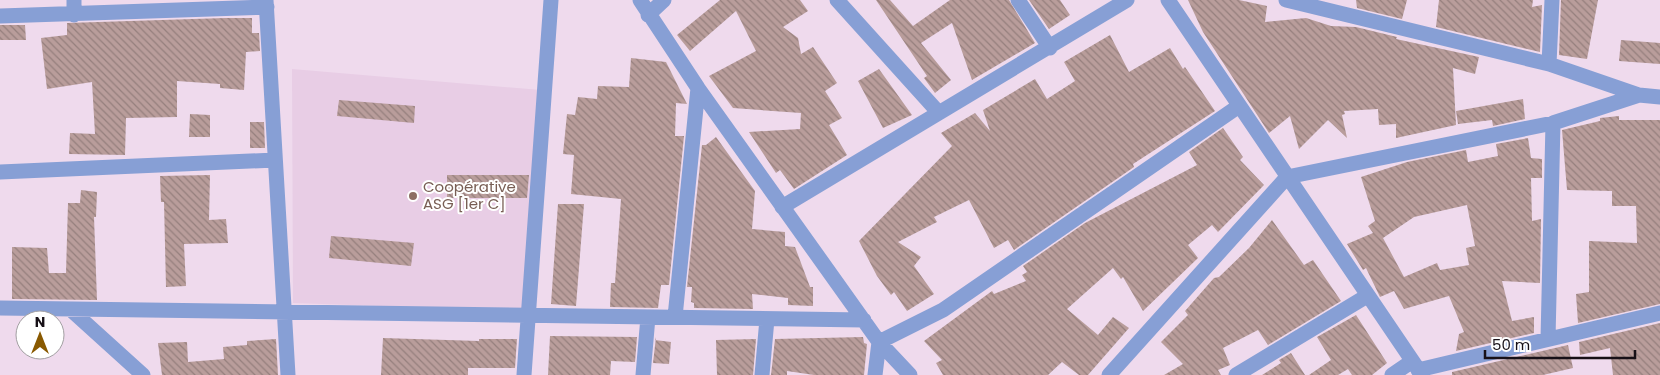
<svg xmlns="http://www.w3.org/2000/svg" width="1660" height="375" font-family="Poppins,sans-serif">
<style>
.built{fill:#e8cde5}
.building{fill:url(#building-back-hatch);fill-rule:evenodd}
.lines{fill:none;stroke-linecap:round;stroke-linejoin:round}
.minor{stroke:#879fd5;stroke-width:15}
.education-dot{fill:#8d6e63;stroke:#fff;stroke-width:2}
.labels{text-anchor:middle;stroke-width:4;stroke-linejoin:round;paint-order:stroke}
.education-label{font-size:15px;fill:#785e54;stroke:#fff;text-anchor:start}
</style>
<defs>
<pattern id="building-back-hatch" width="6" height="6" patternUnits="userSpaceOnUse" patternTransform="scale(1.25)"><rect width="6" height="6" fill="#b99d9b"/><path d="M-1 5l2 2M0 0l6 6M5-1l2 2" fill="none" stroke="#957f7d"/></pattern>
</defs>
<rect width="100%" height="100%" fill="#efdaed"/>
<path class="built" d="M292,69L541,90L525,311L293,303Z"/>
<path class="building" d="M720,0H800L808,11L783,27L798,38L801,54L813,47L837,83L825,91L842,118L829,125L847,155L794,189L780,170L776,173L749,132L800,129L801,113L733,108L709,76L756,51L736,11L690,51L677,35Z
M876,0H890L913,26L950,0H1009L1035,43L972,80L952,23L921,43L951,80L935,93L924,78L927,76Z
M1029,0H1060L1070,15L1049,29Z
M1188,0H1239L1267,6L1265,22L1306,18L1331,26L1356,27L1397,37L1396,39L1479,57L1475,74L1453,68L1456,125L1396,138V124L1379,125L1378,109L1344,111L1345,114L1342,115L1347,138L1328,120L1299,149L1290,116L1269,133L1203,32Z
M1356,0H1407L1402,19L1357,8Z
M1439,0H1533L1532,7L1542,5L1540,52L1436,27Z
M1561,0H1598L1587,59L1559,55Z
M225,18H252V33H259L260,51L246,52L244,90L220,88V84L177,81V117L126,118L125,155L69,154L70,133L95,134L92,82L47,89L41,38L67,35V23Z
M0,25H25L26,40H0Z
M1110,35L1129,72L1170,48L1183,69L1185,67L1215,111L1133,164L1134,167L1014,250L1008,240L994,248L969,200L934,217L937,222L898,242L921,257L914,266L934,294L907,311L894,292L891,295L877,276L859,241L952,146L941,133L975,113L990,131L983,110L1035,79L1047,99L1075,81L1064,62Z
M1621,40L1660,43V64L1619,61Z
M631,58L666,62L687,104L676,103L675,136H684L669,285H661L658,308L610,307L611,283H615L621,199L571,194L574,155L563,154L567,114L575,115L578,97L597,99L598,86L629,87Z
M879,69L912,115L883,128L858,81Z
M1523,99L1525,119L1493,126L1492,120L1458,124L1456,111Z
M339,100L415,106L414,123L337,116Z
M190,114L210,115V137H189Z
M1619,116V120H1660V304L1578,323L1576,294L1589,292V241L1637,243L1636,206H1612V191L1567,190L1562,130L1600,121V118Z
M250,122H264L265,148H250Z
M1223,128L1243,157L1240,160L1264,185L1218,232L1212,225L1188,245L1198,258L1143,311L1123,277L1121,279L1113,268L1067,309L1098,335L1113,317L1129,328L1088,375H1079L1062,362L1048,375H943L936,363L942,360L924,341L992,291L994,294L1026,281L1022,275L1027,272L1023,266L1085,223L1197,165L1189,152Z
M716,137L755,191L752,229L785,232V246L795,247L810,287H813V306L788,305V298L752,294L753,309L694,308V303L691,302L692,287H687L702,145H706Z
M1528,138L1531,158L1542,159V178H1531L1532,221L1541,219L1540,283L1502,281L1512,321L1534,317V333L1456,351L1459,334L1464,332L1449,296L1404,309L1394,291L1380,297L1366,268L1363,270L1347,244L1373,233L1368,226L1375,221L1361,177L1407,162L1466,150L1468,162L1498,156L1496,144ZM1467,205L1475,246L1466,248L1469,265L1440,270L1437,263L1404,277L1383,238L1414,217Z
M210,175L209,220L226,219L228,243L184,244L186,286L166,287L164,202H161L160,176Z
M447,175H529L527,198H447Z
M81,190L97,192L96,217H94L97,300L12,299V247L47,248L49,273H66L68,203H80Z
M558,204H584L576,306L551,304Z
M1272,220L1304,265L1313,260L1341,301L1268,345L1258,330L1223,348L1230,365L1218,370L1221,375H1164L1183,364L1161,342L1188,315L1185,311L1214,278L1219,277L1249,248Z
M331,236L414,243L411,266L329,258Z
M1356,315L1387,363L1372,375H1352L1348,369L1338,375H1309L1331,360L1317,337Z
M1660,323V375H1613L1610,348L1580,355L1579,342Z
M550,336L637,337L635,362L611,361L610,375H548Z
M656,337L655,340L671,342L669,364L653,363Z
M863,337L864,343L867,344L864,375H814L787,371V375H771L775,339Z
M383,338L479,341V339H517L515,368H468V375H381Z
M276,339L278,375H162L158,343L187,342L188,362L224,359L223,347L247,345V341Z
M756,339L753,375H717L716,340Z
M1568,345L1573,368L1543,375H1452V372Z
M1291,353L1305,375H1262L1281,363L1279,360Z"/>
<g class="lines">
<path class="minor" d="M74,0V15
M266,0L288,375
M640,0L698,88L879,342L910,375
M837,0L939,113
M1018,0L1050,48
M1168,0L1422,375
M1286,0L1549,64L1639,95L1660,97
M648,15L664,0
M0,16L267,7
M1549,64L1552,0
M0,172L275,160
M782,207L1127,0
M0,308L864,320
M70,309L143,375
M675,317L698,88
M1548,339L1553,123
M1418,370L1660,313
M524,375L551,0
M643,375L648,317
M762,375L767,319
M875,375L879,342L943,310L1239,106
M1109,375L1287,177L1553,123L1639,95
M1236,375L1367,296
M1392,375L1411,362"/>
</g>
<circle class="education-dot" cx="413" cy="196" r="5"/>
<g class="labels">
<g class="education-label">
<text x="423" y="192">Coopérative<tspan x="423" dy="17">ASG [1er C]</tspan></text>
</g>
</g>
<g transform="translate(40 335)"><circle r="24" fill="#ffffff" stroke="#a29fa2"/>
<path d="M0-4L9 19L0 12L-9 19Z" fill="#895900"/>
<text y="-8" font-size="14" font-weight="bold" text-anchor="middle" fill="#171017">N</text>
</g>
<path d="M1485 350v8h150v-8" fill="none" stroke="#171017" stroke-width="2.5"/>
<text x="1492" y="350" font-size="15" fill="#171017" stroke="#ffffff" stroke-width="4" paint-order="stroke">50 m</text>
</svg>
